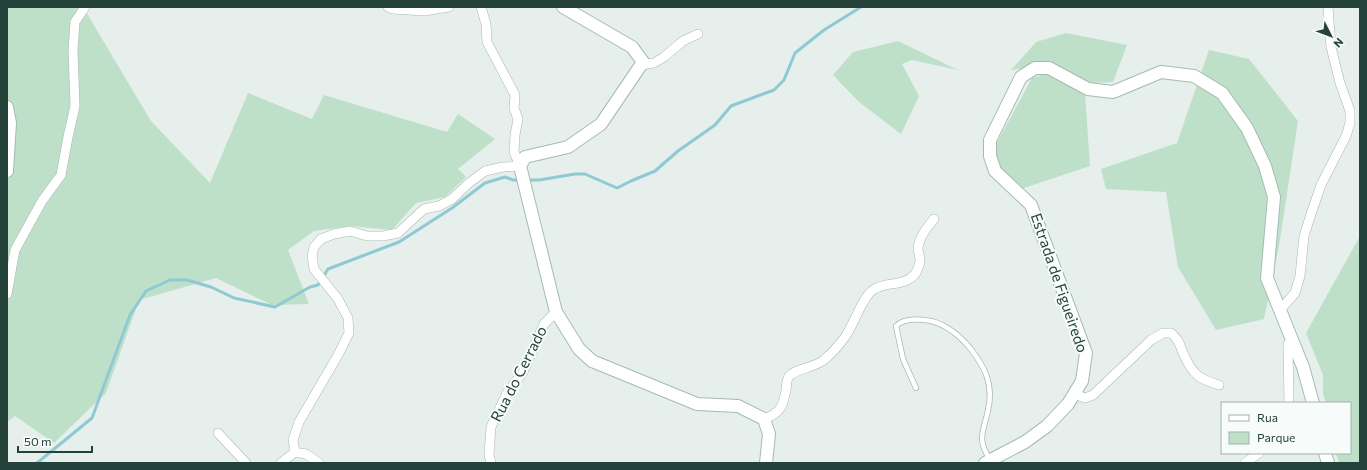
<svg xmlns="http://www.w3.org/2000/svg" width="1367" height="470" font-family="Commissioner,sans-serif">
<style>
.green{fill:#bfe0c8}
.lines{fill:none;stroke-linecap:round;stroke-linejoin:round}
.stream{stroke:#8ec9d4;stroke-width:3}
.lane-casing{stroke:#a8b8b2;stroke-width:6}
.street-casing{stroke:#a8b8b2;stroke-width:10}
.secondary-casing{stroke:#a4bbb3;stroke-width:14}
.lane{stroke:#fff;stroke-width:4.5}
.street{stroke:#fff;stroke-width:9}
.secondary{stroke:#fff;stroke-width:12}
.labels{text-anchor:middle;stroke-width:4;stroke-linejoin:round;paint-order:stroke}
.street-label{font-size:15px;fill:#24423a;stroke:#f7fbf9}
</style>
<rect width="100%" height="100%" fill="#e6efeb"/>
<path class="green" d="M7,7H83L151,121L210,183L248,93L312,119L324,95L447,132L458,114L495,139L458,169L466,177L445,197L416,203L392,230L350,226L314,231L288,250L309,304L272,305L216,278L139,300L106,393L54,443L15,416L7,422Z
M1066,33L1127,45L1113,82L1090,83L1053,64L1011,70L1036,42Z
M898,41L958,70L912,60L902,64L919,96L901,134L859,102L833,75L853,52Z
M1209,50L1249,59L1298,121L1279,246L1264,319L1216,330L1178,267L1166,192L1106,189L1101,169L1177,143Z
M1048,73L1085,94L1090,166L1021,189L996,162L995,146L1032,78Z
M1360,236V463H1339L1336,453H1350V403H1326L1323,394V375L1306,333Z"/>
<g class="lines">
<path class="stream" d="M526,180H539L575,174H585L617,188L631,181L655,171L678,151L715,125L731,106L774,90L784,80L795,53L824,30L861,7
M37,463L92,418L130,315L146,291L170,280H187L211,287L234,298L275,307L310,287L318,285L328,269L399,242L452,208L485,183L505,177L513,180H520"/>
<g class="lane-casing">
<path id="lane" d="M916,388L903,359L896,326C904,318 920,319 931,321C947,325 960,336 970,348C985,367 994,385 988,410C984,431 976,439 990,459"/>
</g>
<g class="street-casing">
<path id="street" d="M388,7L393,9L424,11L449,7
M640,65L654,63L664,57L683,41L698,34
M7,294L15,250L42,201L61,175L68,137L75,106L73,50L75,22L85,7
M1280,310L1295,293L1300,276L1304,236L1311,214L1321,185L1346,136L1350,123V111L1340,83L1331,47L1328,7
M1074,394L1085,398L1093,395L1151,340L1163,333H1171C1181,342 1179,345 1184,355C1193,375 1199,379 1219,385
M1289,403L1288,344L1293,340
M764,419C780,413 783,407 786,390C787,387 786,382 788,378C793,368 814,369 825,359C832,353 840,344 845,337C853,326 863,296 873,290C885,281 905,287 915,274C917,272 920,264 920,260C920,256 918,252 918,248C919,237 927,227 934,219
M218,433L246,463
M295,452L293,440L299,422L338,355L349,333L348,318L338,299L314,269L312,256L314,247L321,239L334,234L350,231L367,236H383L398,233L424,209L439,206L452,199L469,183L485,171L503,167L520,166L514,152L515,135L518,119L514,108L515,95L487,42L486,24L481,7
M281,463L295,452L306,454L319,463
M491,463L489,455L491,427L507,393L523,372L544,324L556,312
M1245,463L1259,453"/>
</g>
<g class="secondary-casing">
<path id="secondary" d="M563,7L632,47L643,62L601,124L568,147L525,157L520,166L556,312L579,349L592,361L697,404L738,406L764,419L769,434L766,463
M7,107L10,123L7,171
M1325,453L1328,463
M985,463L1025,442L1047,426L1068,404L1082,381L1086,353L1031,205L995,171L990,156V140L1021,77L1035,68H1049L1088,89L1113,92L1161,72L1194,76L1222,93L1247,128L1265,166L1274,197L1267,278L1303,367L1313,403"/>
</g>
<use href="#lane" class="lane"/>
<use href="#street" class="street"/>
<use href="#secondary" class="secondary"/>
</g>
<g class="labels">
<g class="street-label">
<text transform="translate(1059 283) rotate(71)" y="5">Estrada de Figueiredo</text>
<text transform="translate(519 374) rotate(-63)" y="5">Rua do Cerrado</text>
</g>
</g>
<rect width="1367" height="470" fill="none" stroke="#24423a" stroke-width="16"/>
<rect x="1221" y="402" width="130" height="52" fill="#f7fbf9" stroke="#a3b1ad"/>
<rect x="1229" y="415" width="20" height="6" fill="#ffffff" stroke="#a3b1ad"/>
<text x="1257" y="422" font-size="12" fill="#24423a">Rua</text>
<rect x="1229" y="432" width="20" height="12" fill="#bfe0c8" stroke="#a3b1ad"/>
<text x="1257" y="442" font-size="12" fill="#24423a">Parque</text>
<g transform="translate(1331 36) rotate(132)" stroke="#f7fbf9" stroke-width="3" paint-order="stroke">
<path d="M0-3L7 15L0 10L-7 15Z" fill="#24423a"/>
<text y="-6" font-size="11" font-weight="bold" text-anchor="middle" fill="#24423a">N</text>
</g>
<path d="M18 446v6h74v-6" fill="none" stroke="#24423a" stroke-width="2"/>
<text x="24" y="446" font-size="12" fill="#24423a" stroke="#f7fbf9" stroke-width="3" paint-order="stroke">50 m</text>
</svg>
